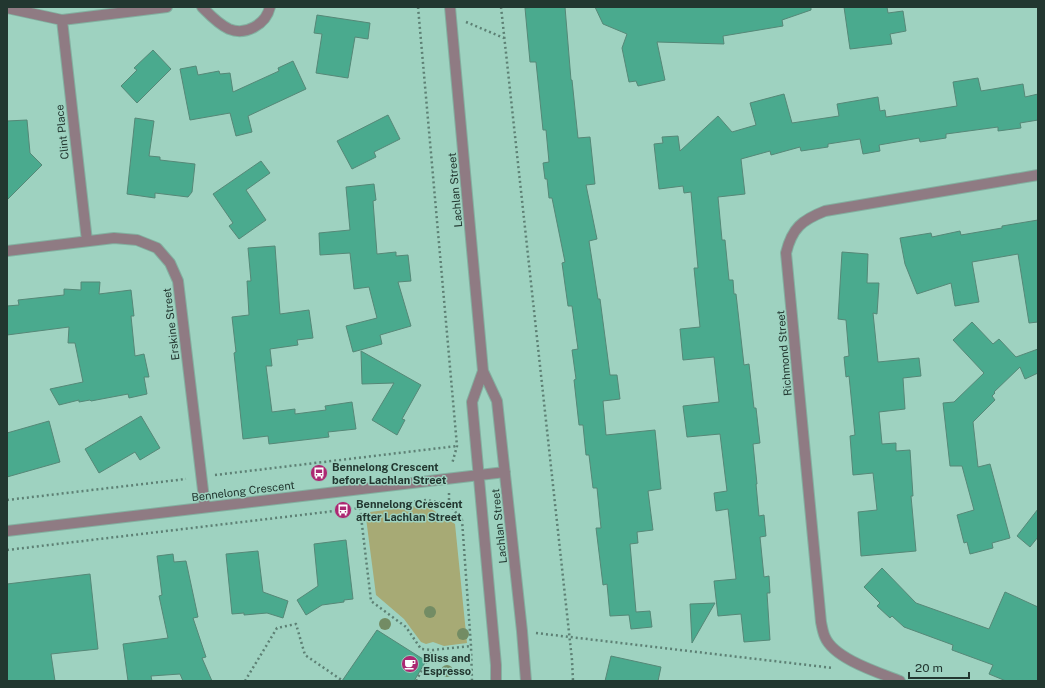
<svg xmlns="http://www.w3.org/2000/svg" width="1045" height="688" font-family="'Public Sans',sans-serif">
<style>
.green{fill:#a7aa75}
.building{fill:#4aaa8e;stroke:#587}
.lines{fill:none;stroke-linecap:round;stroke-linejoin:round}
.minor-casing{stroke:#83b0a0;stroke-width:12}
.path{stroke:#5d8074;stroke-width:2.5;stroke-dasharray:2 3;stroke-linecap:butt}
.minor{stroke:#8f7b83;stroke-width:10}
.tree{fill:#738c64}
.labels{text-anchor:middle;stroke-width:3;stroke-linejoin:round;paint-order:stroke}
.street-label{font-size:11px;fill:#223730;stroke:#9ed2c0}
.poi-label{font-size:11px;font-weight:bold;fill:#223730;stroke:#9ed2c0;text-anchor:start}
</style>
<rect width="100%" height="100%" fill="#9ed2c0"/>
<path class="green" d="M425,505L455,524L467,643L444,646L433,642L426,644L421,642L404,619L376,595L366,518L370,512Z"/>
<path class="building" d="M536,7H565L571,80H572L578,138L590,137L595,184L586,185L597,239L589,241L598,299H600L610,375H617L620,399L603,401L606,435L655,430L661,489L648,491L653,530L637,532L638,543L630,544L636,612L650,611L652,627L631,629L629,615L610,616L607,584L603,585L596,528H601L597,488H593L589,455H586L583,425H579L574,380L576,379L572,350L578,349L572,306H568L562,263L565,262L552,198H549L547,179H545L543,163L549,162L546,130H543L536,62H530L525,8Z
M595,7H811V10L782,20L783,26L723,36L724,44L657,42L665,80L638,86L636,81L629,82L622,48L627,34L603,24Z
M844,7H887L888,13L903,11L906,31L890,34L892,44L850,49Z
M317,15L370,23L368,39L355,37L348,78L316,73L322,34L314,33Z
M153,50L171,69L137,103L121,86L137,70L134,68Z
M293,61L306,89L248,116L252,132L236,136L230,113L190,120L180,69L196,66L198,75L219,71L220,74L230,73L233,92L279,71L278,68Z
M978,78L981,91L1023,84L1025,97L1038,94V120L1020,123L1021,128L998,131V127L946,134V138L920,142L919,138L879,145L880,151L863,154L860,139L828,144V147L801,151L800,147L771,155L770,151L741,159L745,194L718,197L722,240H725L729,280H733L734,294H736L744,365L749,364L754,408H756L760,443L753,444L757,484H756L759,516L764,515L766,536L760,537L764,577L769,576L770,593H767L770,640L744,642L741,614L718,616L714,581L736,579L728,509L716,511L714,493L727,491L720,434L687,437L683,406L719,402L714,357L683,360L680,329L700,327L694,268H698L691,192L684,193L683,186L659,189L654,144L663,143L662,137L678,136L680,151L718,116L732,132L756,125L750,103L784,94L792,123L839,116L837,104L878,97L880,111L885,110L886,117L957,106L953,82Z
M388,115L400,139L374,152L376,157L352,169L337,141Z
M135,118L154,121L149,156L160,157V160L195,164L192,192L188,197L155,193V198L127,194Z
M27,120L30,153L42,165L7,200V121Z
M261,161L270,173L246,190L266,220L239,239L229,226L233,223L213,194Z
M374,184L376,200L373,201L377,254L396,252V256L408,255L411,281L398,282L411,326L380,335L382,344L353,352L346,326L377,318L369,287L354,289L350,253L320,255L319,233L350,230L346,187Z
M1038,220V322L1029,323L1018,254L972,262L979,302L955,306L951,283L917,294L905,264L900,238L931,233L932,237L960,231L961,235L1002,228V226Z
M275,246L280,314L309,310L313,338L297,340L298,345L270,349L272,366H266L272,412L295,409V414L326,410L325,406L352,402L356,429L328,432L329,437L269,444L268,436L243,439L234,353L236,352L232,317L249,315L247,281H251L248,248Z
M842,252L868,254L867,283H879L877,314L873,313L878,362L919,358L921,376L903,378L905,409L879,412L882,444L896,443V451L910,450L913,496H911L916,551L861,556L858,512L877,510L873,473L853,475L850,436L855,435L849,376L846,377L844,357L849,356L846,320L838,319Z
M81,282H100L99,294L131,290L134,316H131L135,356L144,354L149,377H144L147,394L129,398L128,394L91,401L90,400L79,402V400L59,405L50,389L83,382L75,343H68L69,327L7,335V306L19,305L18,300L64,295V289L81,290Z
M972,322L993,344L999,339L1016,357L1038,349V373L1025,379L1020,367L994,392L995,393L992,396L995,400L973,422L978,467L990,464L1010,538L992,543L993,548L970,554L967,542L964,543L957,515L974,510L962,466H950L943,403L954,402L984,373L953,340Z
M361,351L421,385L402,419L405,420L397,435L372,420L394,383L362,384Z
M141,416L160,448L140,460L135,452L99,473L85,449Z
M49,421L60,462L7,477V433Z
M1038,509V537L1030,547L1017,536Z
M346,540L353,599L344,600V602L322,605L306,615L297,600L318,586L314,544Z
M258,551L263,592L288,601L283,618L267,613L244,615V613L232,614L226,554Z
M173,554L174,562L186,561L198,617L193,618L206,657L202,658L212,681H183L180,674L151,676L152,681H128L123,644L168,638L159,596L162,595L157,556Z
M882,568L916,603L989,629L1005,592L1038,607V681H1006L989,674L993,665L952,650L953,645L904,627L892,616L890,618L877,606L880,603L864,587Z
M90,574L98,649L51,654L55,681H7V584Z
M715,603L692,643L690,604Z
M377,630L426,661L414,681H342Z
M611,656L661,667L658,681H605Z"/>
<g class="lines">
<g class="minor-casing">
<path id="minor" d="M202,7C210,15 218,24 229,29C246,36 266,24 270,7
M450,7L483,371L497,401L522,631L526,681
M7,8L62,20L167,7
M62,20L87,241
M7,251L114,238L137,240L157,248L170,263L178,281L205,507
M483,371L472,402L496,665V681
M7,531L505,472
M900,681C880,673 834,659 825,637C823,633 822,627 821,622L786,253C792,228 802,220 825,211L1038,175"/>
</g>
<path class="path" d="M418,7L457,446L452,464
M501,7L572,660L573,681
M466,22L504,38
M215,475L457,446
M449,493V504
M7,500L186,479
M360,508L371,601L406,627L421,649L433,650L471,646
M7,550L427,500L449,504L462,520L471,646L472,681
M536,633L833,668
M245,681L277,628L296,624L305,655L343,681
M416,681L433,650"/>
<use href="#minor" class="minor"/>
</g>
<g class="tree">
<circle cx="430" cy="612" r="6"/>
<circle cx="385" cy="624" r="6"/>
<circle cx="463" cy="634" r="6"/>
<circle cx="447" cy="671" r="6"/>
</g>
<defs>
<g id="bus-disc" transform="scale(0.9)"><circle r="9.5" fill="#ac2872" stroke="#9ed2c0"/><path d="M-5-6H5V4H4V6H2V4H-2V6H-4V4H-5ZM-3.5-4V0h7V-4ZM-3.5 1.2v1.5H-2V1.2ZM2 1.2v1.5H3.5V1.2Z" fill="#fff"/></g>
<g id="cafe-disc" transform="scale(0.9)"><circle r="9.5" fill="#ac2872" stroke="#9ed2c0"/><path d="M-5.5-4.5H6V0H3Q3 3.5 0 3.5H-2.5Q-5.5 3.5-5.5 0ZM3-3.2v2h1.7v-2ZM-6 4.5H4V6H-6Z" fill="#fff"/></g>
</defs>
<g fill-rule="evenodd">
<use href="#bus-disc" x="319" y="473"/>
<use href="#bus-disc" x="343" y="510"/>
<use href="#cafe-disc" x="410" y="664"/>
</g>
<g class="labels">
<g class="street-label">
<text transform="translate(62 132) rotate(-96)" y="4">Clint Place</text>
<text transform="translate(455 190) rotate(-95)" y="4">Lachlan Street</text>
<text transform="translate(171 324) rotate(-97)" y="4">Erskine Street</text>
<text transform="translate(784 353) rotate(-95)" y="4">Richmond Street</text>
<text transform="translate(243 491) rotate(-7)" y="4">Bennelong Crescent</text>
<text transform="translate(499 526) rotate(-96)" y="4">Lachlan Street</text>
</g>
<g class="poi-label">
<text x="332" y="471">Bennelong Crescent<tspan x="332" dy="13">before Lachlan Street</tspan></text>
<text x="356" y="508">Bennelong Crescent<tspan x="356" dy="13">after Lachlan Street</tspan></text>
<text x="423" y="662">Bliss and<tspan x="423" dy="13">Espresso</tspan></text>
</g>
</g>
<rect width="1045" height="688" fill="none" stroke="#223730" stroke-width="16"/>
<path d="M909 672v6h60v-6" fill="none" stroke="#223730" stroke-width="2"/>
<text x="915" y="672" font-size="12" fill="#223730" stroke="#9ed2c0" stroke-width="3" paint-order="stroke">20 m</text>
</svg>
